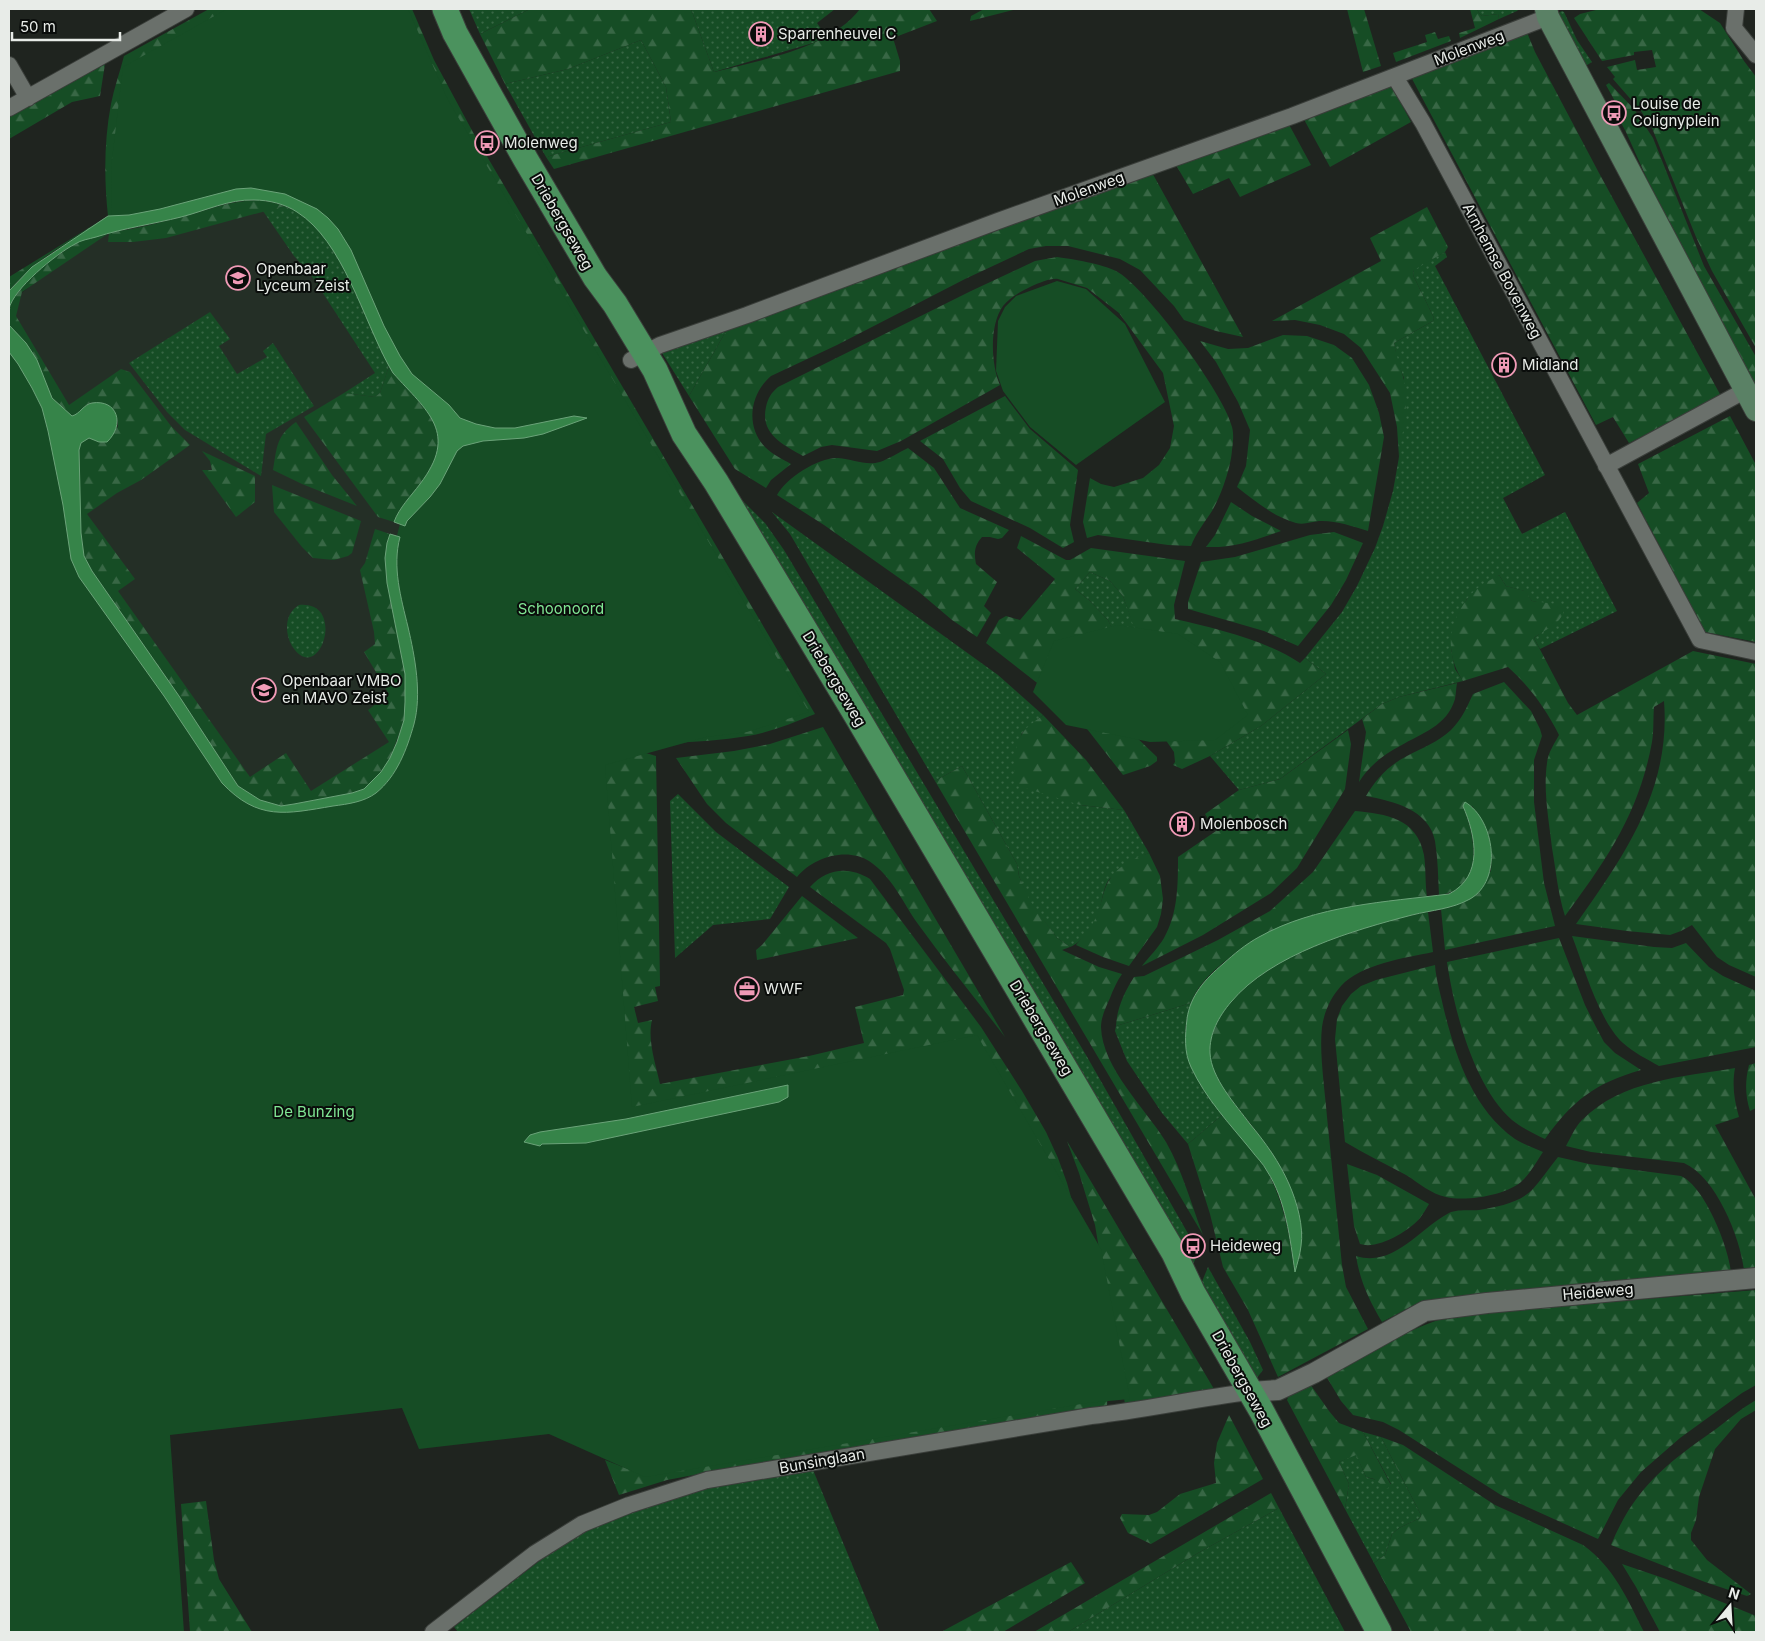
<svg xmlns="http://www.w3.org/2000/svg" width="1765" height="1641" font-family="Inter,sans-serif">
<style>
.built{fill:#242f26}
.grass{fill:url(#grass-dots)}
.forest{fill:url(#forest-firs)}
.green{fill:#164d25}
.water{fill:#368449;stroke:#6ba379}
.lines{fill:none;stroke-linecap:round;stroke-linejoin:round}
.minor-casing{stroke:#3a3e3a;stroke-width:18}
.tertiary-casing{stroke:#3a3e3a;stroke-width:22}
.secondary-casing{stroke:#3a3e3a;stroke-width:24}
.primary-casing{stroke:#3a3e3a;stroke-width:27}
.minor{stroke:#6a706b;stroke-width:16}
.tertiary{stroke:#6a706b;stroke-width:20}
.secondary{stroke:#5a8165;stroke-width:22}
.primary{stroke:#4b925e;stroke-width:25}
.labels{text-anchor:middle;stroke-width:4;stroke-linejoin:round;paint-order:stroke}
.poi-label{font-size:15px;fill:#e8ece8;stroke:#0a0d0b;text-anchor:start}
.street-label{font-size:15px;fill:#e8ece8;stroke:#0a0d0b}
.park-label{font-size:15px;fill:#80e694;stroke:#0a0d0b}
</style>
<defs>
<pattern id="grass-dots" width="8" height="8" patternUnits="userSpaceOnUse" patternTransform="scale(1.25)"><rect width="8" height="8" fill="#164d25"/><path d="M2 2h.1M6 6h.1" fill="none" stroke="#386745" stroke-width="1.8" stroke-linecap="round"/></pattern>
<pattern id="forest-firs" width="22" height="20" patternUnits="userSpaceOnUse" patternTransform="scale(1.25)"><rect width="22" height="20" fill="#164d25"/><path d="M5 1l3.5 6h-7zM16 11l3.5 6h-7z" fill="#386745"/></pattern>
</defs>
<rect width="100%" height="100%" fill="#1f241f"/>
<path class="built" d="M240,194L295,203L399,364L410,701L385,777L255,804L84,576L9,343V304L96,229Z"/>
<path class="grass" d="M469,9H530L480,34Z
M691,9H835L817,23L826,36L813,43L714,72Z
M1477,9H1519L1517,11L1499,19L1498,14L1482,16L1479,13Z
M1562,11L1564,12L1577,40L1592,62L1584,67L1558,13Z
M641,40L666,87L671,122L546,157L505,84L568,69Z
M284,206L296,211L313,223L326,237L342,264L389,366L380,393L375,397L344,393L375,373L311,275L294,256L263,211Z
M1445,252L1447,257L1435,266L1545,475L1503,498L1522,534L1565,512L1617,611L1540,649L1534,638L1546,629L1542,603L1532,601L1524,591L1506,586L1499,575L1467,599L1458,615L1451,649L1455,669L1463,681L1399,697L1382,704L1280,779L1239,790L1210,756L1261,726L1326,674L1305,658L1342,612L1357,586L1375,548L1383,526L1393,491L1399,457L1404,378L1397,360L1394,343L1433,321L1434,318L1413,275L1414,269Z
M210,312L230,339L219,346L237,374L267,357L263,351L273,343L314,406L266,434L261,476L185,430L167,412L129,363Z
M730,324L689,396L662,353Z
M740,498L765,523L784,550L1086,1055L1198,1251L1192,1268Z
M772,512L998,675L1043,715L1022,733L1017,749L1080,805L1124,810L1149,853C1140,856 1114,873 1108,881C1103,889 1102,902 1099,911C1095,924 1083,942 1070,947L1057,938L1029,901L1019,876L1017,864L962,766L935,781L790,534Z
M1090,572L1110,581L1123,596L1140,642L1162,737L1108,620L1089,600L1075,589Z
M299,605C348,600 319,688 292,646C284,632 285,613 299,605Z
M678,794L716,832L789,887L770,919L713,925L675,958L670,801Z
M1191,1003C1175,1049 1194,1079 1222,1115L1188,1144L1162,1113L1127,1061L1115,1031L1116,1026Z
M1208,1267L1250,1342L1263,1370L1256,1379L1201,1284Z
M1363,1432L1381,1437L1421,1515L1420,1518L1399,1528L1392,1534L1385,1555L1374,1563L1345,1509L1349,1484L1339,1462L1356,1454L1366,1477L1391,1484Z
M813,1470L880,1632H458L454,1627L581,1529L688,1491Z
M1279,1508L1345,1632H1068L1198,1553Z"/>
<path class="forest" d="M209,9H412L434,60L475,136L815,714C793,723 771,732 748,736C722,740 696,742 670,743L457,451L338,229L251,188L109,232C133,230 158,223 182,217C216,208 249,192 284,206L166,238L133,242H108L109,233L22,292L16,316L69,405L121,369L130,372L171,426L190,445L141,480L117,493L87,514L135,579L118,591L250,777L286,753L311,791L389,742L368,710L389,694L364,652L375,644L374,632L360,570L365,563L375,529L390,534L387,543L385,558L387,583L405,674V702L404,720L396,742L390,758L381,772L364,789L352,793L294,804L281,806L260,800L238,786L179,696L92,571L84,556L81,533L79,450L81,443L89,438L99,442L118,427C118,414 113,406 100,404C97,403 91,402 88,404C82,407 80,414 72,417L52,398L45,383L9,325V309L14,297L32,276L53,259L100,226C66,241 33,262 9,291V277L108,216C104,179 104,141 111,104C114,88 120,72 124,56Z
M530,9H691L714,72C761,60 829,49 860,9H929L937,21L893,38L900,61V71L554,169L546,157L671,122L666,87L641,40L568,69L505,84L480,34Z
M984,9H1017L970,21L971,16Z
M1347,9H1364L1381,66L1363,72Z
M1470,9H1477L1479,13L1482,16L1498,14L1499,19L1460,38L1459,33L1475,28Z
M1600,9H1699L1720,23L1744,61L1756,77V348L1712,271L1696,237L1652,128L1641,111L1613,79L1615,77L1607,67L1635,60L1637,70L1656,67L1652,50L1634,52V55L1602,61L1574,18L1580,14Z
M1526,30L1535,52L1599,173L1721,396L1629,443L1613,417L1596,425L1410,75Z
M1435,32L1438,39L1449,36L1451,41L1396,62L1393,53L1427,42L1425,35Z
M105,64L100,96L72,102L9,139V117Z
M1390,83L1411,122L1330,167L1301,114Z
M1609,83L1634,109L1653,138L1704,266L1756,357V386L1648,181L1626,132L1613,108L1617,105L1606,85Z
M1286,119L1311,165L1240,197L1229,178L1193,194L1173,160Z
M1150,169L1243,337L1216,331L1184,320L1174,306L1140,270L1120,259L1068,246H1046L1029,249L965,279L837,345L771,376C750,394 745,426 765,447C772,454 782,459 791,464L771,480L766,488L735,469L689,396L730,324Z
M1427,207L1448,247L1445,252L1414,270L1413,275L1434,318L1433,321L1394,343C1397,361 1405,376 1406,393C1407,414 1402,436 1399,457L1397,427L1390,393L1361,348L1344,334L1320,325L1295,320L1272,321L1381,261L1370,238Z
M1057,257C1073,259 1102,264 1116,271C1145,286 1225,395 1232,427C1234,434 1233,443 1232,450C1231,467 1221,496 1212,511C1204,523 1196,533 1191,546L1168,545L1098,535L1087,538L1083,522L1090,478L1101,484L1114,487L1143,478L1159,465L1170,448L1174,426L1163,373L1119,313L1087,288L1058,279C1050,278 1040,283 1032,286C1022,291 1010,297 1003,306C989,325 991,365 1000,385L901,441L877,451L832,445L821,447L803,456C783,445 760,434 766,407C768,398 771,393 778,387L971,291L1035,261Z
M1283,335L1307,336L1334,345L1352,358L1369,385L1379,413L1384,437L1368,531C1352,526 1335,520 1319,521C1311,522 1304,525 1296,523C1274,517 1255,501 1237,487L1246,466L1250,430L1238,402L1216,362L1200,341L1228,349L1248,348Z
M389,366L393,373C428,412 459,433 420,484C411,496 399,508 394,522L378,517L304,417L344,393L375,397L380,393Z
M1005,396L1030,429L1078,470L1070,525L1074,542L1063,548L1030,528L971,501L960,488L943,459L920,441Z
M1730,416L1756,465V642L1705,632L1637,503L1649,493L1638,464Z
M296,422L332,475L357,506L302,484L273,470C277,447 276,436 296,422Z
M908,448L934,468L960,508L1009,530L1002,538L998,539L990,537H982C974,546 974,553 976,564L997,582L984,606L991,613L977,637L952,620L919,592L824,525L777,495C786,478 819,457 838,458C853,459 865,466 880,462C889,459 899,452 908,448Z
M202,451L255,476V502L236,517L202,470H212L210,461Z
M272,485L361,521L352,553L348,556L334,560L313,558L302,547L274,512Z
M1231,502L1252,516L1281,531C1255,540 1234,548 1206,547L1215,535Z
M1334,532L1363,543L1346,580L1331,605L1298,646L1264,631L1188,609V602L1201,562L1235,557L1310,535Z
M1021,536L1066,560H1070L1091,548L1185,561L1174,605L1175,619C1217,629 1263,639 1300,663L1305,658L1326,674L1261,726L1210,756L1182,769L1173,765L1175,762L1174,752L1165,739L1139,642L1123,596L1110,581L1090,572L1075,589L1089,600L1108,620L1124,652L1059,700L986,643L999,620L1006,616L1020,620L1055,579L1017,548Z
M1499,575L1506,586L1525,591L1532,601L1564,605C1566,622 1546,629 1534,638L1568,703L1577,715L1693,651L1756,664V977L1729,965L1717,957L1692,925L1681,931L1670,935L1627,931L1576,924C1625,855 1671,789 1664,701L1654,707C1653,719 1654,731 1652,742C1639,813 1607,859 1565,916C1558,894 1556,871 1552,848C1549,821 1543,791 1547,763C1548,753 1554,744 1559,735C1546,709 1530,687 1508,667L1463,681C1456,671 1452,660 1451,648C1449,627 1462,600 1479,587C1485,582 1493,579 1499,575Z
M1504,682L1531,711L1540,729L1542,736L1534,760V802L1544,883L1555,926L1445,950L1441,909L1452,907L1491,871C1493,840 1489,831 1472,806H1463C1476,838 1485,889 1439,895C1438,877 1438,859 1435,841C1429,809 1392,801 1366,796C1376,779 1389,765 1407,756C1422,748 1438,742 1451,730C1462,719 1467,707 1473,694Z
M1457,683C1456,688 1456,694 1455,699C1447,726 1422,733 1400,746C1384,754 1368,767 1359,782L1366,732L1362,719L1382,704L1399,697Z
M1043,715L1086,760L1124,810L1080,805L1015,785C1014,768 1013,749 1022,734C1027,726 1037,720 1043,715Z
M1084,725L1132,733L1157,757V761L1150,766L1123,775Z
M823,727L845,765L1005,1037C976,999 946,963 918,924C903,903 892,876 869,861C847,847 813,857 797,877L726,823L707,804L676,758L734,751L770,744Z
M1348,730L1351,744L1345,789L1297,868L1271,893L1203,935L1142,966C1149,957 1158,948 1164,938C1178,913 1178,885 1178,857L1216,831L1205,814L1239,790L1280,779Z
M619,745L656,756L660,982V986L655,987L658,1001L634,1007L638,1023L652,1020C647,1040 656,1065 660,1084L809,1056L864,1043L855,1007L903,995L904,990L890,949L886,943L810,887C827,868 849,866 870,879L981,1027L1022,1091L1046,1132L1058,1158L1067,1183L1080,1229L1108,1391L1107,1406L742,1466L667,1480L619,1495L605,1460L633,1471L661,1466L626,1119L274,813Z
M962,766L1017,864L1019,876L1030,901L1057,938L1070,947L1062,950L1099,967L1122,974C1117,981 1113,990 1110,998C1106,1007 1101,1017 1101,1027C1102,1068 1146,1109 1166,1142C1183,1172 1191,1204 1203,1235L935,781Z
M1355,811C1386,814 1417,818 1424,855C1426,868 1425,883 1427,897L1260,937C1237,951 1200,976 1191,1003L1116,1026C1117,1008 1124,993 1134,977L1144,976L1218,940L1270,911L1313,872Z
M1149,853L1160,876L1163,899L1161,914L1157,927L1129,966L1103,957L1076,945C1084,935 1094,925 1098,912C1102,902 1103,891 1108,882C1116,867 1134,858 1149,853Z
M802,896L858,938L757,960L756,950L762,945Z
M1428,912L1433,952C1405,958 1361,964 1341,986C1331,997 1324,1012 1322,1027C1319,1053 1325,1090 1327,1117C1332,1167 1337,1216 1342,1265L1346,1287L1368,1329L1278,1377L1248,1310L1223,1267L1210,1214L1188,1144L1222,1115C1235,1131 1259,1155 1268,1173C1284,1203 1290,1237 1294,1270C1293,1250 1292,1230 1291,1210C1291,1202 1292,1191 1289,1184C1285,1173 1278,1163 1272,1154C1265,1144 1258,1133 1250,1123C1236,1105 1218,1086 1211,1063C1208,1052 1210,1041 1214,1030C1237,962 1364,924 1428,912Z
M1572,936L1654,947L1672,948L1686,943L1709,967L1723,976L1756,991V1047L1659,1066C1647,1059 1634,1053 1623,1043C1599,1021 1584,967 1572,936Z
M1559,938L1585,1005L1596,1027L1604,1042L1615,1053L1641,1070C1595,1083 1572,1101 1545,1139C1533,1133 1522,1128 1512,1120C1474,1087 1454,1010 1447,962Z
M1435,965C1436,980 1441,995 1444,1010C1456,1058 1473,1109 1515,1139C1523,1144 1534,1148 1543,1152C1537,1161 1531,1172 1523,1180C1509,1195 1466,1202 1446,1197C1431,1194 1419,1183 1406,1175C1386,1164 1365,1154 1345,1142L1335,1039L1337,1019L1342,1006L1351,994L1361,986L1376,980Z
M1756,1063V1108L1750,1111C1745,1095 1745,1081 1749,1065Z
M1735,1068C1732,1085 1734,1100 1739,1117L1715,1125L1756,1200V1269L1744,1270C1740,1237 1716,1177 1684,1163L1591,1152L1566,1146C1571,1137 1575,1127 1582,1120C1622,1080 1682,1077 1735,1068Z
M1067,1141L1214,1389L1125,1404L1095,1225L1079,1173Z
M1558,1157L1589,1164L1681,1176C1705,1187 1728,1246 1731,1271L1470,1295L1434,1300L1414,1305L1382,1322C1369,1300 1360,1281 1356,1256C1394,1268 1420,1228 1449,1213C1457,1209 1470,1211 1479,1210C1497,1207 1519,1203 1532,1190C1541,1180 1549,1168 1558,1157Z
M1347,1164L1377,1175L1429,1204C1426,1209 1423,1214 1420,1218C1409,1231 1378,1250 1360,1244L1354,1226Z
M1756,1290V1385L1742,1393L1680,1438L1641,1472L1618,1500L1598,1539L1501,1495L1399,1430L1383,1422L1353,1415L1341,1401L1326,1376C1370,1353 1414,1323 1462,1314Z
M1310,1384L1329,1411L1339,1423L1363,1432L1391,1485L1387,1489L1374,1479L1366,1477L1356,1455L1339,1462L1349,1484L1345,1509L1287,1400L1289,1395Z
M1756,1400V1410L1741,1419L1715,1449L1699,1497L1696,1520L1691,1533V1540L1707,1560L1751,1594L1747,1596L1705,1582L1611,1545C1635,1487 1666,1464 1716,1429C1729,1419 1742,1408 1756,1400Z
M1229,1415L1263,1479L1151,1544L1128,1533L1120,1518L1122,1514L1149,1515L1157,1512L1180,1494L1216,1483L1214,1463L1217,1443Z
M1381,1437L1403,1445L1495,1505L1583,1545C1614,1567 1628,1600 1644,1632H1411L1374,1563L1385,1555L1392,1534L1399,1528L1420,1518L1421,1515Z
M1271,1493L1279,1508L1198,1553L1068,1632H1034Z
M206,1501L214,1560L219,1579L252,1632H190L181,1504Z
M1071,1562L1085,1583L1003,1632H941Z
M1622,1564L1666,1579L1756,1616V1632H1660L1636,1587Z"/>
<path class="green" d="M227,9H408L448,100L809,712L747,732L706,737L605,765L632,1107L977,1035L1101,1249L1130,1399L1087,1403L645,1477L549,1434L419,1449L402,1408L170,1435L184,1632H9V343L53,410L76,552L230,783L255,804L276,808L361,797L385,777L404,739L410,701L390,562L402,516L445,455L451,419L399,364L335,238L295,203L240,194L112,225L111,168L123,67Z
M1057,281L1086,289L1125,324L1165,402L1076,465L1030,427L1003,391L996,371L998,321L1005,307L1016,296Z
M1118,625L1178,634L1220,662L1248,715L1215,740L1150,742L1066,725L1033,692L1054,641Z"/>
<path class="water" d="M251,188L285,194L317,209L328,218L338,229L351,250L384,326L400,356L412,374L449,405L460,418L476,424L495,428H515L574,416L587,418L543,434L524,438L483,441L463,446L457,451L440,484L430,497L407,521L405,526L394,522C399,508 411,496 420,484C459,433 428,412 393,373L389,366C363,319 343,241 297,212C285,204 269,200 254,200C229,199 205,211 181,217C153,224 124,228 96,237C89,239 81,240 75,244C56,254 13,289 9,309V291L32,267L108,216L129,215L160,209L236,189Z
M9,325L26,343L37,360L52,398L72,416C80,414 84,404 92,403C118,399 125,425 107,442H99L89,438L81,443L79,450L81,533L84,556L92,571L179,696L238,786L260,800L281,806L294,804L352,793L364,789L381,772L390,758L397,742L404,720L405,702V674L387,583L385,558L387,543L390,534L400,537C392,567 401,598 408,627C415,657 422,694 414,724C407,749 397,776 376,793C364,802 348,804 333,806C286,814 258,821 222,783L164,696L79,577L71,559L63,505L48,431L42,408L32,388L18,364L9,352Z
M1465,802C1495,820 1503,880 1470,899C1452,909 1432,910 1412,915C1354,930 1271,954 1231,1002C1219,1016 1209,1034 1210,1053C1211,1078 1236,1105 1250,1124C1265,1142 1280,1163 1289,1184C1297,1202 1304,1227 1301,1246C1300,1255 1297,1264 1295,1272C1290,1239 1286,1200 1267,1171C1263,1163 1256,1157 1251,1150C1229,1123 1206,1099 1191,1067C1184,1052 1185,1036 1187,1019C1190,996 1205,979 1223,964C1234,954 1246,944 1259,937C1316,905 1386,902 1449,894C1484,876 1476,836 1463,806Z
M788,1085V1097L779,1102L586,1143L542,1144L540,1146L524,1142L530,1135L540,1132L626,1119Z"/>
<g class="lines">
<g class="minor-casing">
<path id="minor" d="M1736,9L1734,28L1756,55
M9,65L28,98
M1395,77L1423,123L1700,640L1756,652
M9,108L186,9
M631,360L660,345L747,315L998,221L1292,116L1548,17
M1606,466L1746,390
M433,1632L534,1554L582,1524L629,1505L707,1480L1091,1416C1145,1410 1197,1398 1250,1392"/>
</g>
<g class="tertiary-casing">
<path id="tertiary" d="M1250,1392L1278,1390L1314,1373L1425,1311L1487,1303L1756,1278"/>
</g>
<g class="secondary-casing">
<path id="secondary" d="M1546,9L1548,17L1756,410"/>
</g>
<g class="primary-casing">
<path id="primary" d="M445,9L455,33L526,160L595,277L615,304L655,370L684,434L716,482L855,713L1174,1253L1193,1293L1261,1410L1379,1632"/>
</g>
<use href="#minor" class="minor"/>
<use href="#tertiary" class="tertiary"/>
<use href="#secondary" class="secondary"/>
<use href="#primary" class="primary"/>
</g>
<defs>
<g id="building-ring" transform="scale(1.25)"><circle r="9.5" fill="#0a0d0b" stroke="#f09ab6" stroke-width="1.5"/><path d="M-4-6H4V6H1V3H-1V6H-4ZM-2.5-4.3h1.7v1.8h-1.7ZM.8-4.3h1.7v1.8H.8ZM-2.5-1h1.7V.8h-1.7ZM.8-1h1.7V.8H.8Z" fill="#f09ab6"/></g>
<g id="bus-ring" transform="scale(1.25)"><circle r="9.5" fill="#0a0d0b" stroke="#f09ab6" stroke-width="1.5"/><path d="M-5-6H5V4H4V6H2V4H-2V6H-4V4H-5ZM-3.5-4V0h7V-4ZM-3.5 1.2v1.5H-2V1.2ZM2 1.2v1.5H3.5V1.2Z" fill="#f09ab6"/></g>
<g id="school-ring" transform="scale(1.25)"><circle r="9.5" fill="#0a0d0b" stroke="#f09ab6" stroke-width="1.5"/><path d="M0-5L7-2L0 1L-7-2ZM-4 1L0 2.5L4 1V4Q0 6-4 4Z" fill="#f09ab6"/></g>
<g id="office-ring" transform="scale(1.25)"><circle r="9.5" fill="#0a0d0b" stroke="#f09ab6" stroke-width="1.5"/><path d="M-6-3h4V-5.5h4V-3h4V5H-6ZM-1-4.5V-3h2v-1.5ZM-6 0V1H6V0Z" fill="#f09ab6"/></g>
</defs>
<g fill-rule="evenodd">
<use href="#building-ring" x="761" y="34"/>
<use href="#bus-ring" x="1614" y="113"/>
<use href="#bus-ring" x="487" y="143"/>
<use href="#school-ring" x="238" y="278"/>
<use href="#building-ring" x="1504" y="365"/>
<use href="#school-ring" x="264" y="690"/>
<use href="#building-ring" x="1182" y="824"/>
<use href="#office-ring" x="747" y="989"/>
<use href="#bus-ring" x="1193" y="1246"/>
</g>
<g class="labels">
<g class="poi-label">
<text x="778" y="39">Sparrenheuvel C</text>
<text x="1632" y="109">Louise de<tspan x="1632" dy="17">Colignyplein</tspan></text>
<text x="504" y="148">Molenweg</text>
<text x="256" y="274">Openbaar<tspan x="256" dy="17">Lyceum Zeist</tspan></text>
<text x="1522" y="370">Midland</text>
<text x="282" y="686">Openbaar VMBO<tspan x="282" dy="17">en MAVO Zeist</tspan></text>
<text x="1200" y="829">Molenbosch</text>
<text x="764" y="994">WWF</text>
<text x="1210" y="1251">Heideweg</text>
</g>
<g class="street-label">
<text transform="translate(1469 48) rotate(-21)" y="5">Molenweg</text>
<text transform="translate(1089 189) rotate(-20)" y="5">Molenweg</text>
<text transform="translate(562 222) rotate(60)" y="5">Driebergseweg</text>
<text transform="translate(1502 271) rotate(62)" y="5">Arnhemse Bovenweg</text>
<text transform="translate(834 679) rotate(59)" y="5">Driebergseweg</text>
<text transform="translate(1041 1028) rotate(59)" y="5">Driebergseweg</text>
<text transform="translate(1598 1292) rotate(-5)" y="5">Heideweg</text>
<text transform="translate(1242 1379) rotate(61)" y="5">Driebergseweg</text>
<text transform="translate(822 1461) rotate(-10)" y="5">Bunsinglaan</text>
</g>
<g class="park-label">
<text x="561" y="614">Schoonoord</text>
<text x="314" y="1117">De Bunzing</text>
</g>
</g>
<rect width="1765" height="1641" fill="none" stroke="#e8ece8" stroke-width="20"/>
<g transform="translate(1730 1606) rotate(18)" stroke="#0a0d0b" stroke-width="4" paint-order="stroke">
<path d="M0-4L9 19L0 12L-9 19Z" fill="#e8ece8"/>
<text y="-8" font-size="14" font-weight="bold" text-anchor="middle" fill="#e8ece8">N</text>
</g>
<path d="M12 32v8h108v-8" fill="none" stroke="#e8ece8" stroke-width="2.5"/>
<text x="20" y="32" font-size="15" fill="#e8ece8" stroke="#0a0d0b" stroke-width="4" paint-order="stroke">50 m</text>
</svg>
